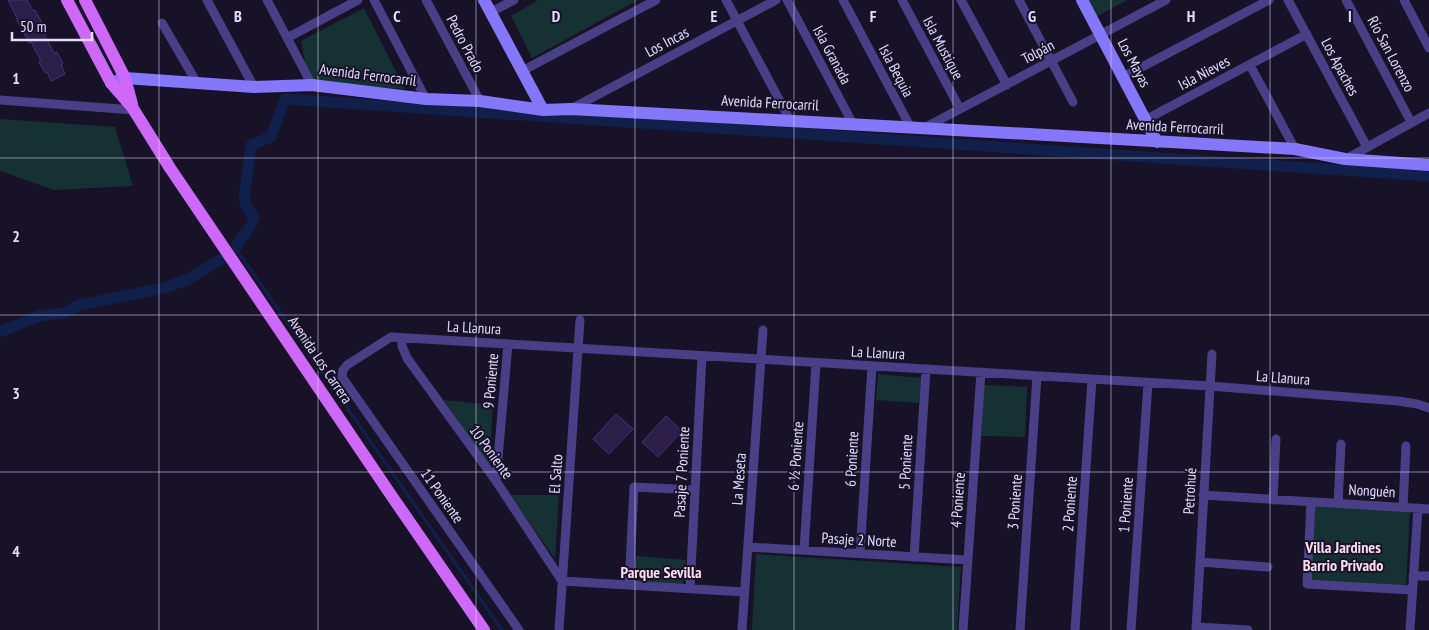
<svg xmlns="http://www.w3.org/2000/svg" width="1429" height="630" font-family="'PT Sans Narrow',sans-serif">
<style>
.green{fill:#153133}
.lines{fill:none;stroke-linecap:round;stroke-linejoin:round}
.stream{stroke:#10204a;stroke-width:3}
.canal{stroke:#10204a;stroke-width:11}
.building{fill:#2b1f49;stroke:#453274}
.street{stroke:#483f86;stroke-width:9}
.secondary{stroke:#8577f9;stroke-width:12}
.primary{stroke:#ce68f8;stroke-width:12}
.grid{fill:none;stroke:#e2dcfd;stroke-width:1;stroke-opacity:0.55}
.labels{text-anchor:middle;stroke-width:4;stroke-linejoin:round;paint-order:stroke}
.street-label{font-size:15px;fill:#e2dcfd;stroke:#181229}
.neighbourhood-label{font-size:16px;font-weight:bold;fill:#fdddef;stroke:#181229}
.grid-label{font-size:16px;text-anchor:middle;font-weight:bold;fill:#e2dcfd;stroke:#181229;stroke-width:4;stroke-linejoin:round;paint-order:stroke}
</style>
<rect width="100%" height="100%" fill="#181229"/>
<path class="green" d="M538,0H638L532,58L511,16Z
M1083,0H1127L1092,19Z
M364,8L405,89L309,83L301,41Z
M0,119L115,127L133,186L54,190L0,171Z
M878,374L921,378L919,403L876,400Z
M982,385L1027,387L1025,437L981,436Z
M444,400L493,405L489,468Z
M510,495H559L555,559Z
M1313,504L1410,510L1406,587L1309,581Z
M756,554L961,567L957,630H752Z
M636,556L686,560L683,585L634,581Z"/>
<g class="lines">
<path class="stream" d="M235,247L502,630"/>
<path class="canal" d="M232,252L250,227L254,217L247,208L244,198L251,145L271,137L285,99L1429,176
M0,332L39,316L64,313L80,305L164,288L187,280L220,260"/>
</g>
<path class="building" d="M8,0H27L33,11L35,10L46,30L43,32L54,53L57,52L63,64L61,65L65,74L51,81L47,72L45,73L39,62L41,61L31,42L29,43L16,18H17Z
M616,414L633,429L609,454L593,439Z
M666,416L682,431L658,457L642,442Z"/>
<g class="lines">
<path class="street" d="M207,0L254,87
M267,0L312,85
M374,0L426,99
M426,0L480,101
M726,0L790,120
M787,0L853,124
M843,0L911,128
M902,0L960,109
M961,0L1007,85
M1019,0L1073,102
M1288,0L1367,147
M1346,0L1411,122
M1404,0L1429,48
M491,12L514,0
M162,23L197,83
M287,38L358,0
M1250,65L1295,149
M522,71L656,0
M1123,77L1269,0
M0,100L134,110
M571,109L776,0
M1145,120L1307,34
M926,127L1166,0
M1346,159L1429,113
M402,338V346L407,358L496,481L562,581L744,592
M496,481L508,344
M1203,495L1429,509
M1273,500L1276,439
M1311,502L1307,584L1412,590
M1338,503L1341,444
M1403,507L1406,446
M748,547L968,560
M804,550L816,363
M860,553L872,366
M914,557L926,369
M1200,562L1268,567
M1413,576H1429
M629,585L634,487L695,490
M690,589L702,356
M1197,627L1248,630
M519,630L342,377L343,370L347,365L391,337L1210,386L1398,401L1417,404L1429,408
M559,630L580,320
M742,630L763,330
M963,630L981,372
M1020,630L1037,376
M1075,630L1092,379
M1131,630L1148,383
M1196,630L1212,354
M1410,630L1418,508"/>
<path class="secondary" d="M484,0L543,110
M1082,0L1157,142
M111,83L125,78L254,87L312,85L426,99L480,101L543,110L571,109C812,121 1054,136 1295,149L1345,159L1429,165"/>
<path class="primary" d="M67,0L111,83L132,107L170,168L391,495L484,630
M85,0L125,78L132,104"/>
</g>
<path class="grid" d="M159,0V630M318,0V630M476,0V630M635,0V630M794,0V630M953,0V630M1111,0V630M1270,0V630M0,158H1429M0,315H1429M0,472H1429"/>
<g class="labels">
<g class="street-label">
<text transform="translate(667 42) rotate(-28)" y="5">Los Incas</text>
<text transform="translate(465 44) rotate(62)" y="5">Pedro Prado</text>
<text transform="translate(943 48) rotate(62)" y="5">Isla Mustique</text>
<text transform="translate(1038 52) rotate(-28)" y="5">Tolpán</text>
<text transform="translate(1391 54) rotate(62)" y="5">Río San Lorenzo</text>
<text transform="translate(832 55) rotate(62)" y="5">Isla Granada</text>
<text transform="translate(1134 63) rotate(62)" y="5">Los Mayas</text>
<text transform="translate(1340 67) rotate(62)" y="5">Los Apaches</text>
<text transform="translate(896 71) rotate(62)" y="5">Isla Bequia</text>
<text transform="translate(1204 73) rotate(-28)" y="5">Isla Nieves</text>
<text transform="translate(368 75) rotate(7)" y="5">Avenida Ferrocarril</text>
<text transform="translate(770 103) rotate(3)" y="5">Avenida Ferrocarril</text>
<text transform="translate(1175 127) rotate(3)" y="5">Avenida Ferrocarril</text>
<text transform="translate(474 328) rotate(3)" y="5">La Llanura</text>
<text transform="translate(878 353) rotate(3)" y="5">La Llanura</text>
<text transform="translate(320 360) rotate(56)" y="5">Avenida Los Carrera</text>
<text transform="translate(1283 378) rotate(4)" y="5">La Llanura</text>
<text transform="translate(491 381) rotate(-85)" y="5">9 Poniente</text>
<text transform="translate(491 452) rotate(54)" y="5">10 Poniente</text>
<text transform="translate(796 456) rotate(-86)" y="5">6 ½ Poniente</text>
<text transform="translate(852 459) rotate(-87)" y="5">6 Poniente</text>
<text transform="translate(906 462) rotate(-87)" y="5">5 Poniente</text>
<text transform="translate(682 472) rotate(-87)" y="5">Pasaje 7 Poniente</text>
<text transform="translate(556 474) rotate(-86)" y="5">El Salto</text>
<text transform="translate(739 479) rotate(-86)" y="5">La Meseta</text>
<text transform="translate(1190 491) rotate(-87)" y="5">Petrohué</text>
<text transform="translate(1372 491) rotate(3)" y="5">Nonguén</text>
<text transform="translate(442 496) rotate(55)" y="5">11 Poniente</text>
<text transform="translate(958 500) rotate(-86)" y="5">4 Poniente</text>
<text transform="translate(1015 502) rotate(-86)" y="5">3 Poniente</text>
<text transform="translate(1070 504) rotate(-86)" y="5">2 Poniente</text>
<text transform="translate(1126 505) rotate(-86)" y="5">1 Poniente</text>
<text transform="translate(859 540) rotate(3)" y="5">Pasaje 2 Norte</text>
</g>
<g class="neighbourhood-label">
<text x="1343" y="553">Villa Jardines<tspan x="1343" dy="18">Barrio Privado</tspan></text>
<text x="661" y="578">Parque Sevilla</text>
</g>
</g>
<g class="grid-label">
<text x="238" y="22">B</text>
<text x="397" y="22">C</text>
<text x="556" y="22">D</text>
<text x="714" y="22">E</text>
<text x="873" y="22">F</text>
<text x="1032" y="22">G</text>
<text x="1191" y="22">H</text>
<text x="1350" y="22">I</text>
<text x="16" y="84">1</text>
<text x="16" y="242">2</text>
<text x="16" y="399">3</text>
<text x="16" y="557">4</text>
</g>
<path d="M12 32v8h80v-8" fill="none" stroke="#e2dcfd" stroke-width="2.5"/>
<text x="20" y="32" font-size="15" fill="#e2dcfd" stroke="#181229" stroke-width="4" paint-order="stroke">50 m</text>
</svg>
